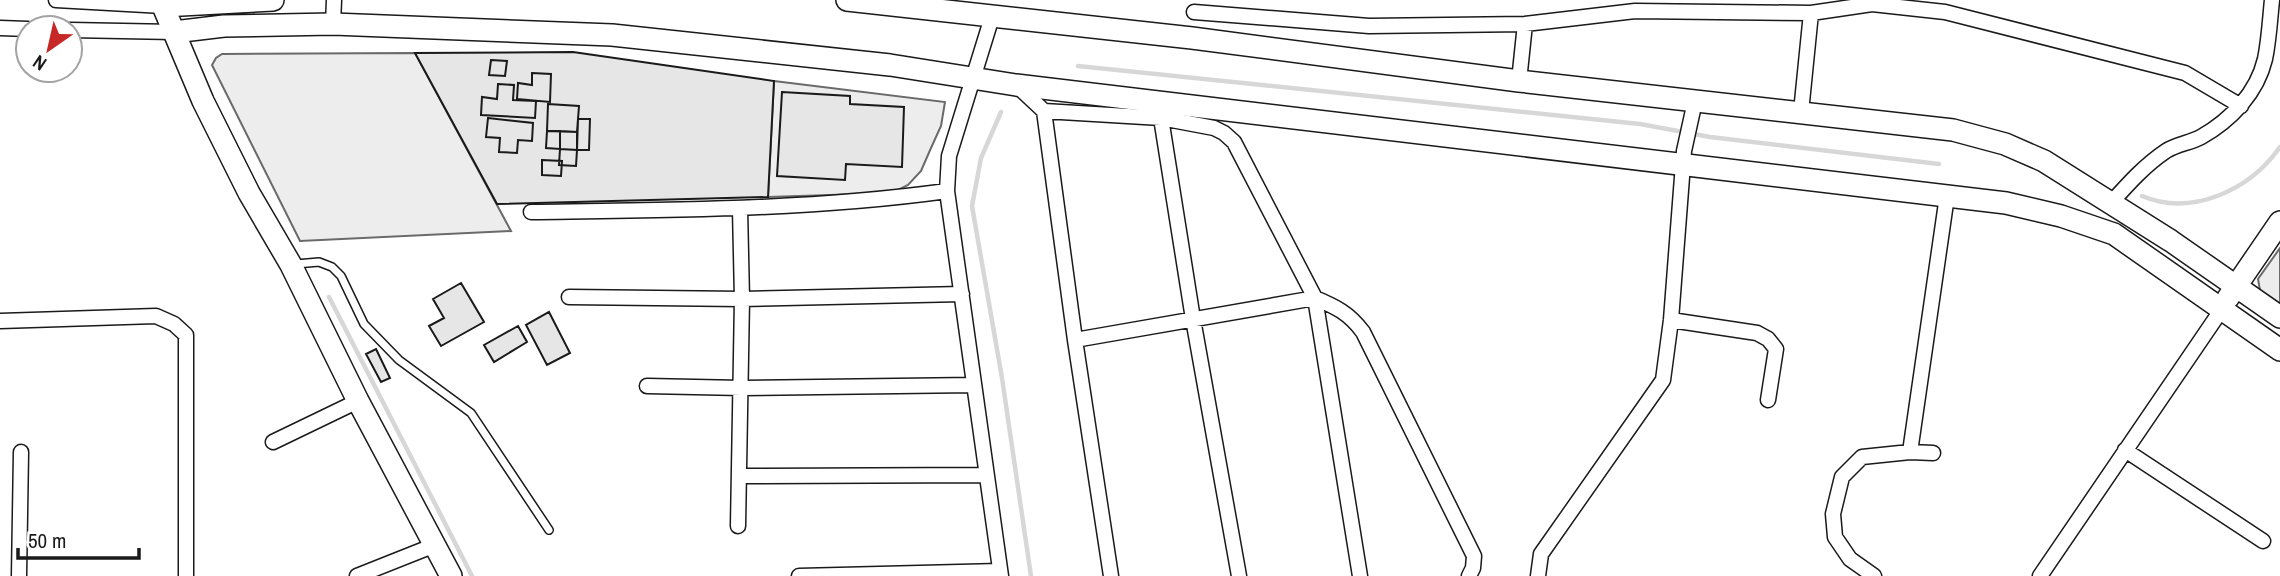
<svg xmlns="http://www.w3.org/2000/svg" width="2280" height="576" font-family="'Archivo Narrow',sans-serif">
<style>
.built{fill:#ededed;stroke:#6a6a6a;stroke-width:2}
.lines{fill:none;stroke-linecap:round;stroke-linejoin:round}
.stream{stroke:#d7d7d7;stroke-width:4.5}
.building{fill:#e6e6e6;stroke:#1a1a1a;stroke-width:2}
.service-casing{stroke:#1a1a1a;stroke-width:10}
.minor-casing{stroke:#1a1a1a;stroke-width:17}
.secondary-casing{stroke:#1a1a1a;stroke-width:24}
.service{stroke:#fff;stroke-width:7}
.minor{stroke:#fff;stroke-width:14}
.secondary{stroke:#fff;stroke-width:21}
</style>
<rect width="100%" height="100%" fill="#fff"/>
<path class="built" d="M415,53L511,231L300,241L212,65L216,58L222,54Z
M774,81L945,102L941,126L931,148L921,171L908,185L892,193L768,197Z
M2280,248V309L2261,296L2258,279Z"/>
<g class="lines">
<path class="stream" d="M1078,66L1640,124L1710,137L1939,164
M1001,112L981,158L972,206L1002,378L1031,576
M2142,196C2192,217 2250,190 2280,147
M329,297L472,576"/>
</g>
<path class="building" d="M573,52L774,81L768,197L497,204L415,53Z
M491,60L507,61L505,76L489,75Z
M532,73L551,74L550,102L517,99L518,83L532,85Z
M498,84L514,85L513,100L536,101L535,118L481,115L482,97L497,99Z
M782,92L850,96V104L904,107L902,167L846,164L845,180L777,176Z
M548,104L579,106L577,132L547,131Z
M488,118L533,123L532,141L518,140L517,153L499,152L500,138L486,137Z
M578,119H590L589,150H577Z
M547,131H560V149L546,148Z
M560,131L577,132V150L560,149Z
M560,149L577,150L576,166L559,165Z
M542,160L562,161L561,176L542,175Z
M461,283L484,322L441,346L429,326L444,318L433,299Z
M549,312L570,353L547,365L526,325Z
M518,326L527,342L494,362L484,345Z
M376,349L390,378L381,382L366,354Z"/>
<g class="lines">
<g class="service-casing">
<path id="service" d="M296,264L319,262L332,267L341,276L364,324L399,360L471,413L549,530"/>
</g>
<g class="minor-casing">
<path id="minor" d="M56,0L163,6
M1194,12L1369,26L1525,24L1635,11L1811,13L1872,4L1945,12L2185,73L2241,106
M992,17L949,156L947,191L1001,576
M333,24L334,0
M0,28L28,29
M70,30L174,32
M1519,81L1525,24
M1016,85L1044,111L1161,118L1214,128L1224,133L1234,142L1315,298L1360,576
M1044,111L1075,340L1111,576
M1801,112L1811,13
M1161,118L1193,319L1239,576
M2111,203C2128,184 2145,165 2166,151C2177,144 2190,143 2201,137C2231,120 2257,93 2265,59C2269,40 2270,19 2272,0
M531,212C670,210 809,210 947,191
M569,297L742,299L962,294
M1671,320L1757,333L1768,339L1776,349L1768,400
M0,321L156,316L174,324L186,335V576
M1075,340L1315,298C1336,307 1349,313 1363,332L1474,556L1473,568L1469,576
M647,386L742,388L974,385
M273,442L358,401
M2125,450L2263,541
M1910,452L1947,196
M740,476L985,475
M738,526L742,299L740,209
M19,576L21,452
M357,576L435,545
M799,576L1000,571
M1538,576L1541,554L1663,380L1671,320L1684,151L1695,101
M1874,576L1850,559L1835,537L1833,514L1842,477L1862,457L1910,452L1933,453
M2040,576L2222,309"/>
</g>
<g class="secondary-casing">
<path id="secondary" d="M273,0L163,6L203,101L249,193L291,265L358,401L451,576
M847,0L1192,38L1519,81L1953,130L2005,144L2044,161L2171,241L2280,317
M174,32L224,26L333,24L612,35L890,65L1016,85L2006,203L2061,216L2114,234L2280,350
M2228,298L2280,222"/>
</g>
<use href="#service" class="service"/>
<use href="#minor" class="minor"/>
<use href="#secondary" class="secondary"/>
</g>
<g transform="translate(49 49) rotate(214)"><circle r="33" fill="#ffffff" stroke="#a3a3a3" stroke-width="2"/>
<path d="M0-5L12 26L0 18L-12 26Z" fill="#c62828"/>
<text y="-10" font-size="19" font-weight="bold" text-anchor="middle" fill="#1a1a1a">N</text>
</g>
<path d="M18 548v10h121v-10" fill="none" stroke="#1a1a1a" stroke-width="3.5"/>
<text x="28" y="548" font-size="21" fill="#1a1a1a" stroke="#ffffff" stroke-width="5" paint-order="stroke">50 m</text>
</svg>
